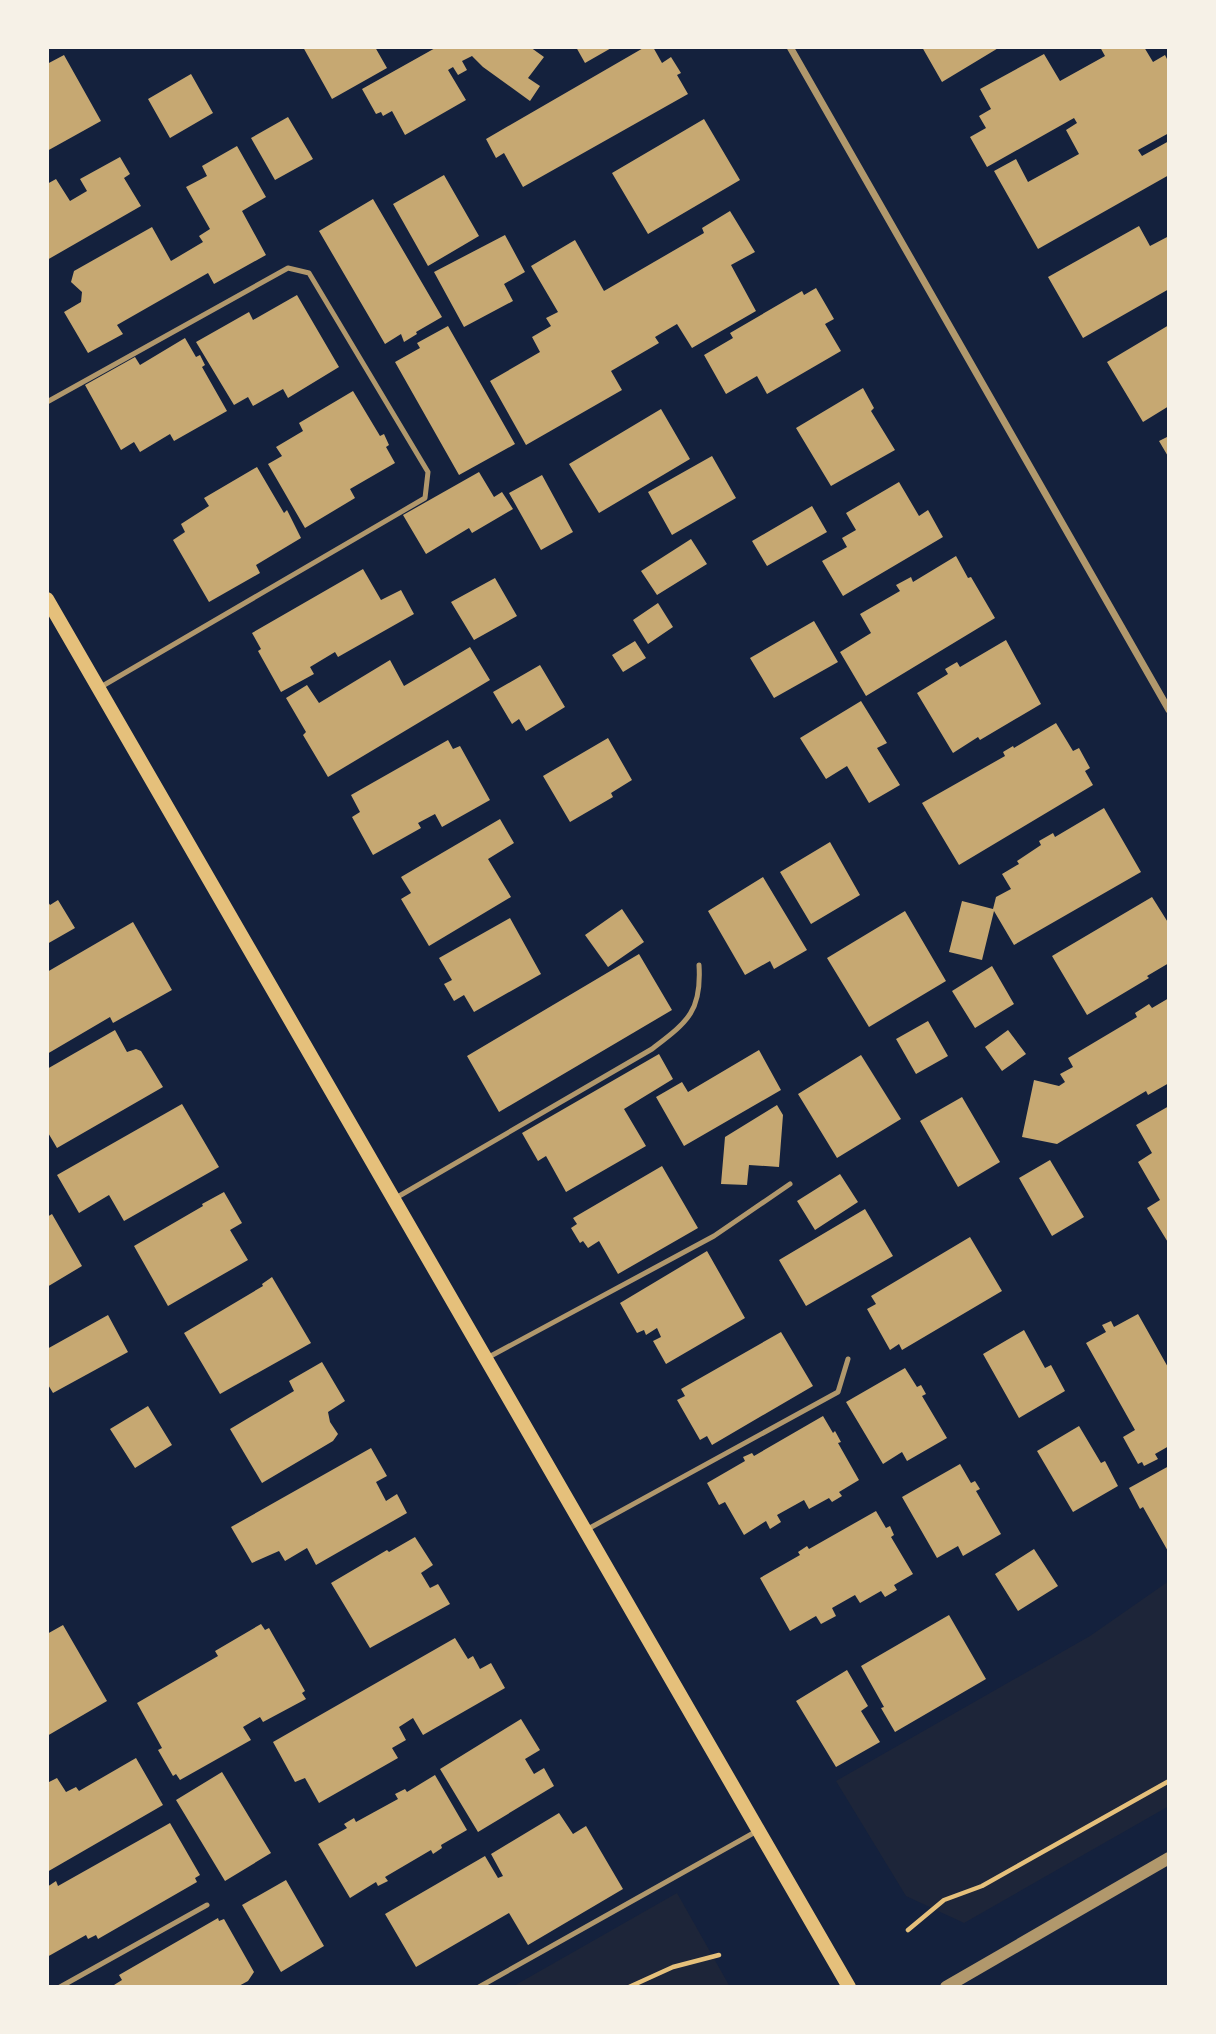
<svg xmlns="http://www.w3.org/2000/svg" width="1216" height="2034" font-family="'Libre Baskerville',serif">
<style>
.green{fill:#1d2539}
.building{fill:#c6a872}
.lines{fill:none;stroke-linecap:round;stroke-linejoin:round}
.path{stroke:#e5c07b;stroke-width:4.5}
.service{stroke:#b1986c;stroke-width:5}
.minor{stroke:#b1986c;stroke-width:7}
.tertiary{stroke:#b1986c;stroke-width:12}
.secondary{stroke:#e5c07b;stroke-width:14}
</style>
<rect width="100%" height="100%" fill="#14213d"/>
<path class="green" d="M1169,1581V1806L964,1923L906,1896L836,1781L1090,1636Z
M677,1893L730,1987H512Z"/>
<path class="building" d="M303,47H375L387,68L332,99Z
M437,47H530L544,57L528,78L540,86L530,101L483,67L472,56L462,61L467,70L458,75L453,67L448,70L466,100L405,135L392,111L383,116L381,112L376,114L362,89Z
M576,47H613L585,63Z
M645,47H653L662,63L671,57L681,73L677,75L688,94L523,187L504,153L496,158L486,139Z
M922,47H1000L942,82Z
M1100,47H1144L1153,62L1165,55L1169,63V133L1138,150L1142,156L1169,141V175L1038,249L994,171L1016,159L1028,182L1079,154L1066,130L1077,123L1074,118L987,167L970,137L986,128L979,116L991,109L980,89L1044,54L1060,81L1105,56Z
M64,55L101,121L47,151V64Z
M191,74L213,113L170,138L148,99Z
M288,117L313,159L275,180L251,138Z
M704,119L740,180L648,234L612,173Z
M237,146L266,197L242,211L266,255L214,284L208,273L117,325L123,334L88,353L64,312L81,302L82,292L71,282L74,271L152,227L171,261L203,242L199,236L210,229L186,187L207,176L202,166Z
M120,157L130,174L124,178L141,206L47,260V184L56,179L70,201L87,191L80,179Z
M444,175L479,236L428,266L393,204Z
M373,199L442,317L416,332L417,334L404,342L401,334L385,344L319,231Z
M730,211L755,252L731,265L756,311L692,348L677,324L655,337L659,343L611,371L622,390L526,445L490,381L540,352L532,337L551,326L546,318L558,312L531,266L575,240L604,291L704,233L702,228Z
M1139,226L1150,246L1169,236V289L1083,338L1048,277Z
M505,235L525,272L504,284L513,301L464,327L434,272Z
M816,288L834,319L825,324L841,351L767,394L757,376L726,394L704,355L733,338L730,333L802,291L804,295Z
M297,295L339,367L288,398L283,389L253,406L248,397L234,405L196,342L249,312L253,320Z
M1169,325V406L1143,422L1107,362Z
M448,326L515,444L459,475L395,362L420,348L417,343Z
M185,338L196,357L200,355L205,365L202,367L227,411L174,441L170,434L140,452L134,442L121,450L85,385L135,357L140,365Z
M863,388L874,408L871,411L895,450L831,486L796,428Z
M353,391L380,436L384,434L389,445L386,447L395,463L350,489L355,498L305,528L268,464L282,456L276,447L303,431L299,423Z
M661,409L690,459L599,513L569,464Z
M1169,436V458L1159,441Z
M712,456L736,498L672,535L648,492Z
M257,467L284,513L287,510L301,538L256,565L260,573L209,602L173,540L185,532L181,524L209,506L204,498Z
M479,472L494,497L502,492L513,509L472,533L469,528L426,554L403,515Z
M542,475L573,532L541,550L509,493Z
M899,482L919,516L928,510L943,537L843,596L822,561L847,547L842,538L856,530L846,513Z
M812,506L827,532L767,566L752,541Z
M691,539L707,564L657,595L641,571Z
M956,556L968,578L971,577L995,618L866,696L840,652L871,633L860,614L900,591L896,585L911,577L913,582Z
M363,569L381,600L401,590L414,614L338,657L335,652L310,667L314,674L281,692L258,651L261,649L252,633Z
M495,578L517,616L474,640L451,602Z
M658,603L673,627L648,644L633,620Z
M814,621L838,662L774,698L750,658Z
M1006,640L1041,704L980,740L978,737L953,753L917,693L948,674L945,669L957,662L960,667Z
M635,641L646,658L623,672L612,655Z
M470,647L490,680L328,777L303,735L306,732L286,698L307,685L319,703L390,660L404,686Z
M540,665L565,707L526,731L519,719L512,724L493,692Z
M861,701L887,743L877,748L900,785L869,803L847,766L826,779L800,738Z
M1056,723L1073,751L1079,748L1090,768L1085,771L1093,785L959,865L922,803L1005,756L1003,752L1013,746L1014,748Z
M608,738L632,780L611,793L613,797L570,822L543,776Z
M448,740L453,749L460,746L490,800L442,827L435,814L418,823L421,828L373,855L352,817L360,812L351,795Z
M1104,808L1141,872L1014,945L994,911L982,960L949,952L962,901L993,909L996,897L1011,889L1002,874L1019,864L1017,861L1041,845L1039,841L1053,833L1055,837Z
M500,819L514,843L488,859L511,897L429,946L401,899L411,893L401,877Z
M830,842L860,895L811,924L780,872Z
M763,877L807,950L774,969L770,961L745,975L708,911Z
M1152,897L1169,924V963L1147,976L1149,978L1087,1015L1052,956Z
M47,900L50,905L58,900L75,928L47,944Z
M622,909L644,942L608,967L585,935Z
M905,911L946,981L869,1027L827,958Z
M510,918L541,974L474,1012L464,995L454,1001L444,984L452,980L439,958Z
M133,922L172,990L113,1023L110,1017L47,1054V972Z
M639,954L672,1010L499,1112L467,1056Z
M992,966L1014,1004L975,1028L952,991Z
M1169,998V1083L1148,1095L1146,1091L1057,1144L1022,1137L1034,1080L1059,1086L1065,1082L1060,1074L1073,1067L1068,1058L1137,1017L1135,1013L1149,1004L1152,1008Z
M928,1021L948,1056L916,1074L896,1039Z
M115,1030L127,1052L136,1049L141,1051L163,1087L57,1148L47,1131V1069Z
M1008,1030L1026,1054L1002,1071L985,1047Z
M759,1050L781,1090L684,1146L656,1097L682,1082L688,1092Z
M659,1054L673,1079L624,1109L646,1146L566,1192L546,1156L538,1161L522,1133Z
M861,1055L901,1119L837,1158L798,1094Z
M962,1097L1000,1162L958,1187L920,1121Z
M182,1104L219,1167L124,1221L109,1195L79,1213L57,1175Z
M777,1105L783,1115L779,1167L749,1165L747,1185L721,1184L725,1137Z
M1169,1106V1244L1147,1208L1160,1200L1138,1162L1152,1153L1136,1125Z
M1050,1160L1084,1217L1052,1236L1019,1178Z
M662,1166L698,1228L618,1274L599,1241L588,1248L583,1241L580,1243L571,1228L577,1224L573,1218Z
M840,1174L858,1202L815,1230L797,1201Z
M224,1192L242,1223L230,1230L248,1260L168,1306L134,1246L203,1206L202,1204Z
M865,1209L893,1256L806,1306L779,1260Z
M52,1214L82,1266L47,1287V1217Z
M970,1237L1002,1291L902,1350L899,1344L890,1350L867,1309L876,1304L871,1296Z
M707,1251L745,1318L666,1364L653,1341L661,1337L657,1328L646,1335L644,1330L637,1333L620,1303Z
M272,1277L311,1343L220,1394L184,1333L263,1286L262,1284Z
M1138,1314L1169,1369V1446L1155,1454L1158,1459L1144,1466L1142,1462L1138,1464L1123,1437L1135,1430L1086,1343L1106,1332L1102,1325L1111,1321L1114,1327Z
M108,1315L128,1352L53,1393L47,1383V1349Z
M1024,1330L1045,1368L1051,1365L1065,1391L1019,1418L983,1354Z
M781,1332L813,1386L712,1445L707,1436L700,1440L677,1400L685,1396L681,1389Z
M322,1362L345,1401L328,1412L330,1422L338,1434L333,1441L262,1483L230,1429L294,1391L289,1381Z
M905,1368L917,1387L921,1385L926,1394L922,1396L947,1438L907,1461L902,1452L883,1464L846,1402Z
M148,1406L172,1445L135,1468L110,1429Z
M823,1416L833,1433L835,1431L841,1442L838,1443L859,1480L839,1492L842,1496L832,1502L829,1498L809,1509L804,1500L777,1515L781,1522L770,1529L766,1521L744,1535L725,1502L719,1505L707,1483L745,1461L743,1457L752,1453L754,1456Z
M1079,1426L1101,1463L1105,1461L1118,1486L1073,1512L1037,1451Z
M371,1448L387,1476L376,1482L386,1501L397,1494L407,1513L316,1565L307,1548L285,1561L279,1551L252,1563L231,1527Z
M960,1464L971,1483L975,1481L980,1489L976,1491L1001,1534L963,1556L958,1546L937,1558L902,1497Z
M1169,1466V1553L1143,1507L1140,1509L1129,1488Z
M876,1511L886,1528L890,1526L894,1535L891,1537L913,1574L894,1585L897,1590L885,1597L881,1591L860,1603L855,1595L832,1608L836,1616L821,1624L816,1616L790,1631L760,1578L800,1555L798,1552L807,1546L809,1549Z
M415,1537L433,1565L421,1573L430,1588L438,1584L450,1604L370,1648L331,1583L387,1550L389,1552Z
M1034,1549L1058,1586L1018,1611L995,1574Z
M949,1615L986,1679L895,1732L881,1708L884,1707L861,1666Z
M261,1624L265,1630L269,1628L305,1691L302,1693L306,1699L263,1722L260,1717L243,1727L251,1740L180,1780L176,1774L173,1776L158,1750L162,1748L137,1703L218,1656L215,1651Z
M63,1625L107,1701L47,1736V1634Z
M455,1638L468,1659L473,1656L480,1669L491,1663L505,1688L423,1735L413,1718L399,1727L406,1740L392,1748L398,1758L319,1803L305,1778L295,1782L273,1742Z
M847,1670L868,1706L861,1711L880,1742L836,1767L796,1701Z
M521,1719L540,1750L525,1759L534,1774L544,1768L554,1786L478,1832L440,1769Z
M136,1758L163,1805L47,1872V1783L57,1778L66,1792L76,1787L79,1791Z
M222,1772L271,1853L225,1881L176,1800Z
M435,1775L467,1830L441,1845L442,1848L433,1854L431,1850L385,1877L388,1881L378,1886L376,1882L350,1898L318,1844L347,1828L344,1824L354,1818L356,1822L398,1799L395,1794L405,1789L407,1792Z
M559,1813L573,1834L586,1826L623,1889L528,1945L509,1913L416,1967L385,1914L485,1856L498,1878L503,1876L491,1854Z
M170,1823L200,1875L195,1878L197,1882L98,1939L96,1935L88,1939L86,1935L47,1957V1887L56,1881L58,1886Z
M286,1880L324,1946L281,1972L242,1905Z
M218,1918L219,1921L224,1919L254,1972L248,1981L237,1987H115L114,1985L122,1980L119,1975Z"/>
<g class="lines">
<path class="path" d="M908,1930L944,1900L982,1886L1169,1781
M629,1987L673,1967L719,1955"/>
<path class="service" d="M47,402L288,268L309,273L428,472L425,498L99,688
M394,1199L652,1049C687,1022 702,1012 699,965
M487,1358L714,1236L790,1184
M586,1530L838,1392L848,1359
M60,1987L207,1905
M479,1987L757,1831"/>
<path class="minor" d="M790,47L1169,710"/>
<path class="tertiary" d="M946,1987L1169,1858"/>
<path class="secondary" d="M47,599L849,1987"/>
</g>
<rect width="1216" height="2034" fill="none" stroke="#f6f1e7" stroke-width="98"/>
</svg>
